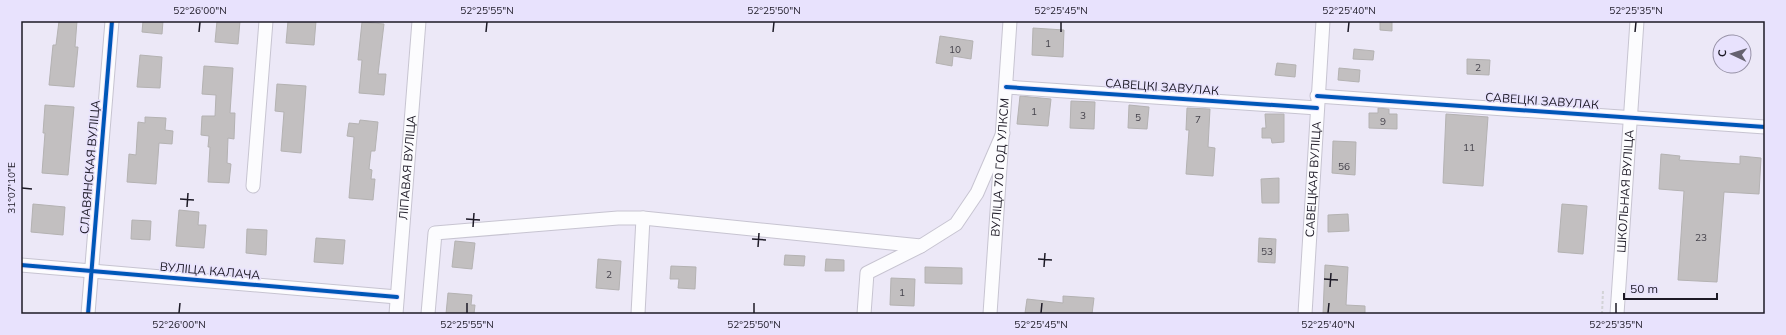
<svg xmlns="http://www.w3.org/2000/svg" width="1786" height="335" font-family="Mulish,sans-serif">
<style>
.building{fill:#c2bfc0;stroke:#b4b2b2}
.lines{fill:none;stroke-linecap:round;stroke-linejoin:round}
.minor-casing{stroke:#c7c4d1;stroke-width:15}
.path{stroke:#d3d3d7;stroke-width:2;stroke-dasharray:3 2;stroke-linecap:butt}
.minor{stroke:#fcfcfe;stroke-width:13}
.cycleway-casing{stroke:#e8e2fd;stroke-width:6}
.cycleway{stroke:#0057b8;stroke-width:4}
.ticks{fill:none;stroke:#1d1a26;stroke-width:1.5}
.labels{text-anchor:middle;stroke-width:3;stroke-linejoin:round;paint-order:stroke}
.number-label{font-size:10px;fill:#46434c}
.street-label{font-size:12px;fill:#1d1a26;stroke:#e8e2fd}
.neatline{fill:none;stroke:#1d1a26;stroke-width:1.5}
.ticks-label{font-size:10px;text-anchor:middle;fill:#1d1a26}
</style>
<rect width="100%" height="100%" fill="#ece8f7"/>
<path class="building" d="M59,21H77L75,47H78L74,87L49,85L53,45H56Z
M143,21H163L162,34L142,32Z
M217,21H240L238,44L215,42Z
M288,21H316L314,45L286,43Z
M1380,21H1392V31L1380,30Z
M362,22L384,24L378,74H386L384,95L359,93L362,60H358Z
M1033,28L1064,30L1063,57L1032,55Z
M940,36L973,41L971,59L953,56L952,66L936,63Z
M1354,49L1374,51L1373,60L1353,59Z
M140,55L162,57L160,88L137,87Z
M1467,59L1490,60L1489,75L1467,74Z
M1277,63L1296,65L1295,77L1275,75Z
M204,66L233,68L230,113H235L234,139L228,138L227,163L231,164L229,183L208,182L210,147H208L209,136L201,135L202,116H215L216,95L202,94Z
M1339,68L1360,70L1359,82L1338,80Z
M277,84L306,86L301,153L281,151L284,112L275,111Z
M1020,96L1051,99L1048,126L1017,124Z
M1071,101L1095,102L1094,129L1070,128Z
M45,105L74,107L68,175L42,173L45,133H43Z
M1129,105L1149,107L1147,129L1128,128Z
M1187,108L1210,109L1208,147L1215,148L1213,176L1186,174L1189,130H1186Z
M1378,108L1389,109V114H1397V129L1369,128V113H1378Z
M1265,114H1284V142L1272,143L1271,138H1262V128H1266Z
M1446,114L1488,117L1483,186L1443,183Z
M145,117L166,118L165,130L173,131L172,144L159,143L156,184L127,182L129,154L136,155L138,122L145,123Z
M360,120L378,122L375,151H371L369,169L372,170L371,179H375L373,200L349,198L354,137L347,136L349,123L359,124Z
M1333,141L1356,142L1355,175L1332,173Z
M1661,154L1680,156L1679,160L1740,164V156L1761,158L1759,194L1724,192L1717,282L1678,280L1684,191L1659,189Z
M1279,178V203H1262L1261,179Z
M33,204L65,207L63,235L31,232Z
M1562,204L1587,206L1583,254L1558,252Z
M179,210L199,212L198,225H206L204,248L176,246Z
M1348,214L1349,231L1328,232V215Z
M132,220L151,221L150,240L131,239Z
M247,229L267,230L266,255L246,253Z
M316,238L345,240L343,264L314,262Z
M1259,238L1276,239L1275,263L1258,262Z
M455,241L475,243L472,269L452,267Z
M785,255L805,256L804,266L784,265Z
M598,259L621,261L619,290L596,288Z
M826,259L844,260V271H825Z
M1325,265L1348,267L1346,305L1365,306V314H1323Z
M671,266L696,267L695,289L678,288L679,279H670Z
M925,267L962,268V284L925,283Z
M891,278L915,279L914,306L890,305Z
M448,293L472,295L471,305H475L474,314H446Z
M1063,296L1094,298L1092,314L1025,313L1027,299L1063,303Z"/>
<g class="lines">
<g class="minor-casing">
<g id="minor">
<path d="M1006,87L1317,108"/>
<path d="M1317,96L1765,127"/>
<path d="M253,186L266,21"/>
<path d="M21,265L397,297"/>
<path d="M88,314L112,21"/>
<path id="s1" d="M396,314L419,21"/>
<path d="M428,314L435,233L618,218H643L921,246L956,224L977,193L1003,133"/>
<path d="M638,314L643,218"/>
<path d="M864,314L867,273L921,246"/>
<path id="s2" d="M990,314L1010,21"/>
<path id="s3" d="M1305,314L1323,21"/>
<path id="s4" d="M1617,314L1637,21"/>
</g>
</g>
<path class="path" d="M1602,314L1603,291"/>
<use href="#minor" class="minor"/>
<g class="cycleway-casing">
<path id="cycleway" d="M1006,87L1317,108
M1317,96L1765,127
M21,265L397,297
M88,314L112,21"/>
</g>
<use href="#cycleway" class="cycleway"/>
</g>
<path class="ticks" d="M199,32L200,22M486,32L487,22M773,32L774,22M1061,32V22M1348,32L1349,22M1635,32L1636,22M22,188L32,189M180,199L194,200M187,207L188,193M466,219L480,220M473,227L474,213M752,239L766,240M758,247L759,233M1038,259L1052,260M1044,267L1045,253M1324,279L1338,280M1330,287L1331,273M179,313L180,303M467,313V303M754,313V303M1041,313L1042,303M1328,313L1329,303M1616,313V303"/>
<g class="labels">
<g class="number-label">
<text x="1048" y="47">1</text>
<text x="955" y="53">10</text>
<text x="1478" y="71">2</text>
<text x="1034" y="115">1</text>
<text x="1083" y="119">3</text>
<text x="1138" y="121">5</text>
<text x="1198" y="123">7</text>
<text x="1383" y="125">9</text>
<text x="1469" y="151">11</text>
<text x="1344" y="170">56</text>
<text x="1701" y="241">23</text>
<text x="1267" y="255">53</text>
<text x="609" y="278">2</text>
<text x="902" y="296">1</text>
</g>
<g class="street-label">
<text transform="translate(1162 87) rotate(4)" y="4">САВЕЦКІ ЗАВУЛАК</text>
<text transform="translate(1542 101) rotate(4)" y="4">САВЕЦКІ ЗАВУЛАК</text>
<text transform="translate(90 167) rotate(-85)" y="4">СЛАВЯНСКАЯ ВУЛІЦА</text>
<text dy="4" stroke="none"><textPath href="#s1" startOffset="147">ЛІПАВАЯ ВУЛІЦА</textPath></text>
<text dy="4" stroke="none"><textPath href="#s2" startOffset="147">ВУЛІЦА 70 ГОД УЛКСМ</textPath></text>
<text dy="4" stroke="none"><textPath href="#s3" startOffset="135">САВЕЦКАЯ ВУЛІЦА</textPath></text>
<text dy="4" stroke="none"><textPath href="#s4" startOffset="123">ШКОЛЬНАЯ ВУЛІЦА</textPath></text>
<text transform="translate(210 271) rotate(5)" y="4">ВУЛІЦА КАЛАЧА</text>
</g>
</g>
<rect width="1786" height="335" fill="none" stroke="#e8e2fd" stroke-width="44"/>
<g transform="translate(1732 54) rotate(274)"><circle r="19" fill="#e8e2fd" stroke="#9792a7"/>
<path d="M0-3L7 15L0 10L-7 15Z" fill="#65626f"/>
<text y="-6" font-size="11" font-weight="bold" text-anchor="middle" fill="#1d1a26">С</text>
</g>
<path d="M1624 293v6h93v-6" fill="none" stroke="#1d1a26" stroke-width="2"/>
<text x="1630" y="293" font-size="12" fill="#1d1a26" stroke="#e8e2fd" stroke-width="3" paint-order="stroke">50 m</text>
<rect x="22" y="22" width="1742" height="291" class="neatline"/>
<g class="ticks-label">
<text x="200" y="14">52°26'00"N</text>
<text x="487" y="14">52°25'55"N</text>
<text x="774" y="14">52°25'50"N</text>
<text x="1061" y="14">52°25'45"N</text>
<text x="1349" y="14">52°25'40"N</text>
<text x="1636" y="14">52°25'35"N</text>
<text transform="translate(11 188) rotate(-90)" y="4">31°07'10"E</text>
<text x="179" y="328">52°26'00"N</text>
<text x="467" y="328">52°25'55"N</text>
<text x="754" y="328">52°25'50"N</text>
<text x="1041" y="328">52°25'45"N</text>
<text x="1328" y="328">52°25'40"N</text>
<text x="1616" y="328">52°25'35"N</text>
</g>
</svg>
